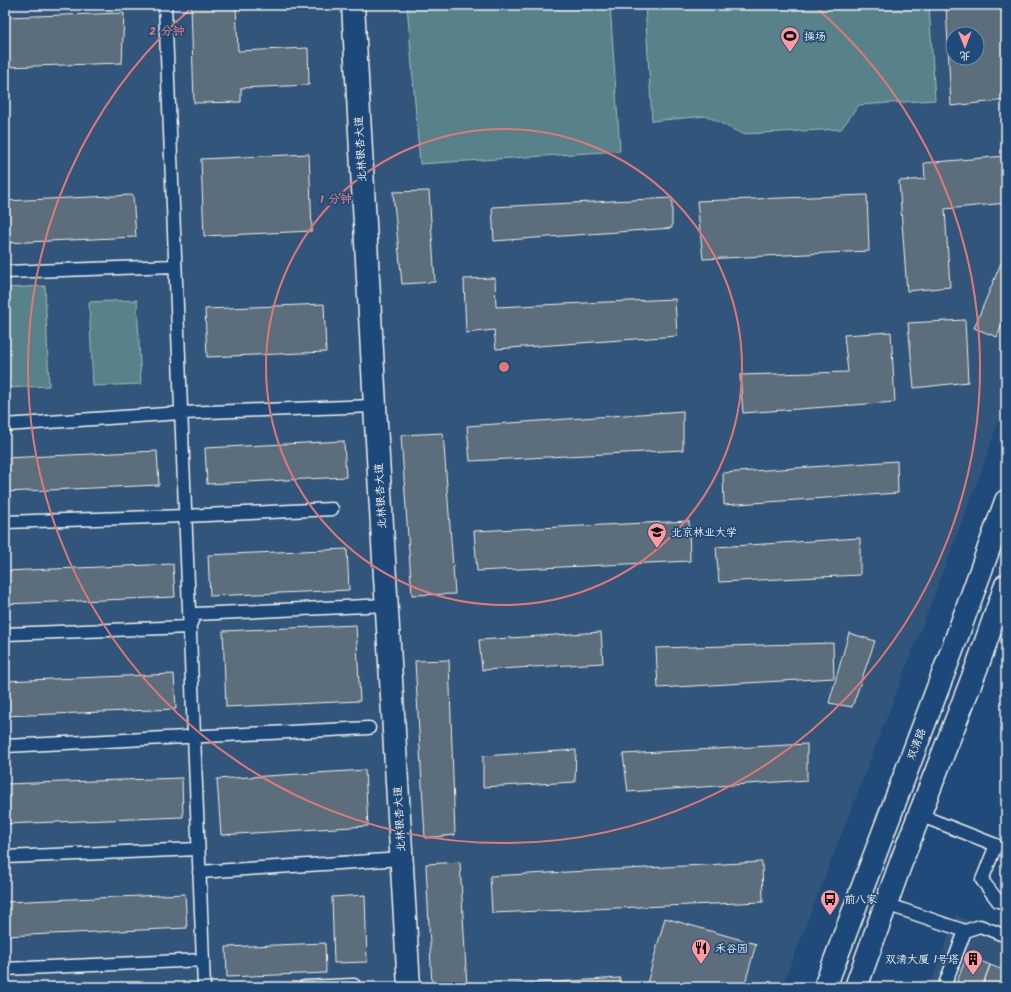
<svg xmlns="http://www.w3.org/2000/svg" width="1011" height="992" font-family="Kalam,'LXGW WenKai TC',sans-serif">
<style>
.built{fill:#31547b;fill-rule:evenodd}
.green{fill:#58828a;stroke:#a6bab9}
.building{fill:#5b6d7c;stroke:#f4f1e8;fill-rule:evenodd}
.lines{fill:none;stroke-linecap:round;stroke-linejoin:round}
.service-casing{stroke:#f4f1e8;stroke-width:15}
.minor-casing{stroke:#f4f1e8;stroke-width:25}
.secondary-casing{stroke:#f4f1e8;stroke-width:25}
.service{stroke:#1f4a7a;stroke-width:12}
.minor{stroke:#1f4a7a;stroke-width:22}
.secondary{stroke:#1f4a7a;stroke-width:22}
.ring{fill:none;stroke:#e27875;stroke-width:2}
.labels{text-anchor:middle;stroke-width:3.5;stroke-linejoin:round;paint-order:stroke}
.poi-label{font-size:11px;fill:#f4f1e8;stroke:#1f4a7a;text-anchor:start}
.street-label{font-size:11px;fill:#f4f1e8;stroke:#1f4a7a}
.centre{fill:#e27875;stroke:#1f4a7a;stroke-width:2}
.ring-label{font-size:12px;text-anchor:middle;font-weight:bold;fill:#e27875;stroke:#1f4a7a;stroke-width:3.5;stroke-linejoin:round;paint-order:stroke}
</style>
<rect width="100%" height="100%" fill="#1f4a7a"/>
<filter id="ink" filterUnits="userSpaceOnUse"><feTurbulence type="fractalNoise" baseFrequency=".025" numOctaves="2"/><feDisplacementMap in="SourceGraphic" scale="8" xChannelSelector="R" yChannelSelector="G"/><feConvolveMatrix kernelMatrix="1 2 1 2 8 2 1 2 1" color-interpolation-filters="sRGB"/></filter>
<g filter="url(#ink)">
<path class="built" d="M5,5H1006V399L981,472L922,627L782,987H5ZM953,34H977V58H953Z
M956,916L1006,933V987H929Z"/>
<path class="green" d="M407,5H610L620,151L420,164Z
M645,5H929L935,100L859,105L841,129L742,134L707,116L652,121Z
M45,286L49,386L5,388V288Z
M137,300L141,384L93,386L89,302Z"/>
<path class="building" d="M191,5H236L238,51L308,48L309,85L241,88V102L194,103Z
M946,5H1006V100L951,106ZM953,34H977V58H953Z
M124,13L122,63L5,67V17Z
M309,154L312,231L204,236L201,159Z
M1006,156V203L945,209L950,287L907,291L899,181L925,179L924,163Z
M429,191L435,282L402,284L393,192Z
M133,195L136,237L5,243V201Z
M867,195L869,251L703,259L697,201Z
M672,198V228L494,241L492,207Z
M1006,251V315L997,337L974,328Z
M495,278L496,307L675,299L677,336L496,349L494,330L466,333L464,279Z
M324,304L326,352L207,357L205,309Z
M965,320L968,382L914,388L908,323Z
M891,332L895,402L743,413L740,375L848,372L844,335Z
M683,411V450L470,461L467,426Z
M443,433L455,594L412,595L401,435Z
M344,441L346,477L207,484L205,448Z
M157,451L159,485L5,492V458Z
M897,461L898,493L724,505L723,473Z
M689,521L690,561L477,571L474,531Z
M860,538V575L719,582L716,547Z
M347,549L349,590L210,596L208,555Z
M173,564L175,597L5,604V571Z
M356,625L360,701L226,707L223,631Z
M601,632L603,663L482,670L479,640Z
M849,633L875,641L852,707L829,703Z
M833,643L834,678L658,688L656,648Z
M449,660L455,835L425,838L415,661Z
M174,674L176,709L5,716V681Z
M807,744V780L628,792L623,754Z
M576,750L575,782L483,787V756Z
M365,770L368,826L221,835L217,779Z
M182,778L183,817L5,824V784Z
M460,862L467,987H432L426,864Z
M762,862L763,902L492,913L490,876Z
M1006,882V894L1002,892Z
M185,894L187,928L5,936V902Z
M365,895L367,962L334,963L332,897Z
M665,918L756,944L744,987H646Z
M325,943L326,973L227,977L226,947Z
M967,955L990,965L982,987H955Z
M990,965L1006,971V987H982Z
M620,978V987H489V986Z"/>
<g class="lines">
<g class="service-casing">
<path id="service" d="M165,5L204,987
M5,272L175,266
M5,425L181,413L375,406
M5,522L185,516L332,509
M5,634L189,627L195,614L387,605
M5,746L369,728
M919,815L996,845L982,880L998,901L1006,903
M5,857L198,849
M199,872L402,859
M886,904L965,931L980,926L1006,936
M5,969L203,960
M304,987L354,985
M944,987L965,931"/>
</g>
<g class="minor-casing">
<path id="minor" d="M353,5L375,406L409,987"/>
</g>
<g class="secondary-casing">
<path id="secondary" d="M825,987L951,653L1006,501
M856,987L903,857L978,664L1006,585"/>
</g>
<use href="#service" class="service"/>
<use href="#minor" class="minor"/>
<use href="#secondary" class="secondary"/>
</g>
</g>
<g class="ring">
<circle cx="504" cy="367" r="238"/>
<path d="M813 5A476 476 0 1 1 195 5"/>
</g>
<defs>
<g id="stadium-pin" transform="scale(1)"><path d="M0 17L-7.5 6A9.5 9.5 0 1 1 7.5 6Z" fill="#ff9aa2" stroke="#1f4a7a"/><path d="M0-5a6.5 5 0 1 0 0 10a6.5 5 0 1 0 0-10ZM-3.5-1.8h7v3.6h-7Z" fill="#111"/></g>
<g id="university-pin" transform="scale(1)"><path d="M0 17L-7.5 6A9.5 9.5 0 1 1 7.5 6Z" fill="#ff9aa2" stroke="#1f4a7a"/><path d="M0-5L7-2L0 1L-7-2ZM-4 1L0 2.5L4 1V4Q0 6-4 4Z" fill="#111"/></g>
<g id="bus-pin" transform="scale(1)"><path d="M0 17L-7.5 6A9.5 9.5 0 1 1 7.5 6Z" fill="#ff9aa2" stroke="#1f4a7a"/><path d="M-5-6H5V4H4V6H2V4H-2V6H-4V4H-5ZM-3.5-4V0h7V-4ZM-3.5 1.2v1.5H-2V1.2ZM2 1.2v1.5H3.5V1.2Z" fill="#111"/></g>
<g id="restaurant-pin" transform="scale(1)"><path d="M0 17L-7.5 6A9.5 9.5 0 1 1 7.5 6Z" fill="#ff9aa2" stroke="#1f4a7a"/><path d="M-5-6h1v4h1v-4h1v4h1v-4h1v5L-1.5 .5V6h-2V.5L-5-1ZM5-6V6H3V1.5H1.5Q1.5-4 5-6Z" fill="#111"/></g>
<g id="building-pin" transform="scale(1)"><path d="M0 17L-7.5 6A9.5 9.5 0 1 1 7.5 6Z" fill="#ff9aa2" stroke="#1f4a7a"/><path d="M-4-6H4V6H1V3H-1V6H-4ZM-2.5-4.3h1.7v1.8h-1.7ZM.8-4.3h1.7v1.8H.8ZM-2.5-1h1.7V.8h-1.7ZM.8-1h1.7V.8H.8Z" fill="#111"/></g>
</defs>
<g fill-rule="evenodd">
<use href="#stadium-pin" x="790" y="36"/>
<use href="#university-pin" x="657" y="532"/>
<use href="#bus-pin" x="830" y="899"/>
<use href="#restaurant-pin" x="701" y="948"/>
<use href="#building-pin" x="973" y="959"/>
</g>
<g class="labels">
<g class="poi-label">
<text x="804" y="40">操场</text>
<text x="671" y="536">北京林业大学</text>
<text x="844" y="903">前八家</text>
<text x="715" y="952">禾谷园</text>
<text x="959" y="963" text-anchor="end">双清大厦 1号塔</text>
</g>
<g class="street-label">
<text transform="translate(360 149) rotate(-93)" y="4">北林银杏大道</text>
<text transform="translate(380 496) rotate(-93)" y="4">北林银杏大道</text>
<text transform="translate(916 744) rotate(-69)" y="4">双清路</text>
<text transform="translate(399 819) rotate(-93)" y="4">北林银杏大道</text>
</g>
</g>
<circle cx="504" cy="367" r="6" class="centre"/>
<g class="ring-label">
<text x="167" y="35">2 分钟</text>
<text x="336" y="203">1 分钟</text>
</g>
<rect width="1011" height="992" fill="none" stroke="#1f4a7a" stroke-width="20"/>
<rect x="10" y="10" width="991" height="972" fill="none" stroke="#f4f1e8" stroke-width="1.5" filter="url(#ink)"/>
<g transform="translate(965 46) rotate(179)"><circle r="19" fill="#1f4a7a" stroke="#748da6"/>
<path d="M0-3L7 15L0 10L-7 15Z" fill="#ff9aa2"/>
<text y="-6" font-size="11" font-weight="bold" text-anchor="middle" fill="#f4f1e8">北</text>
</g>
</svg>
